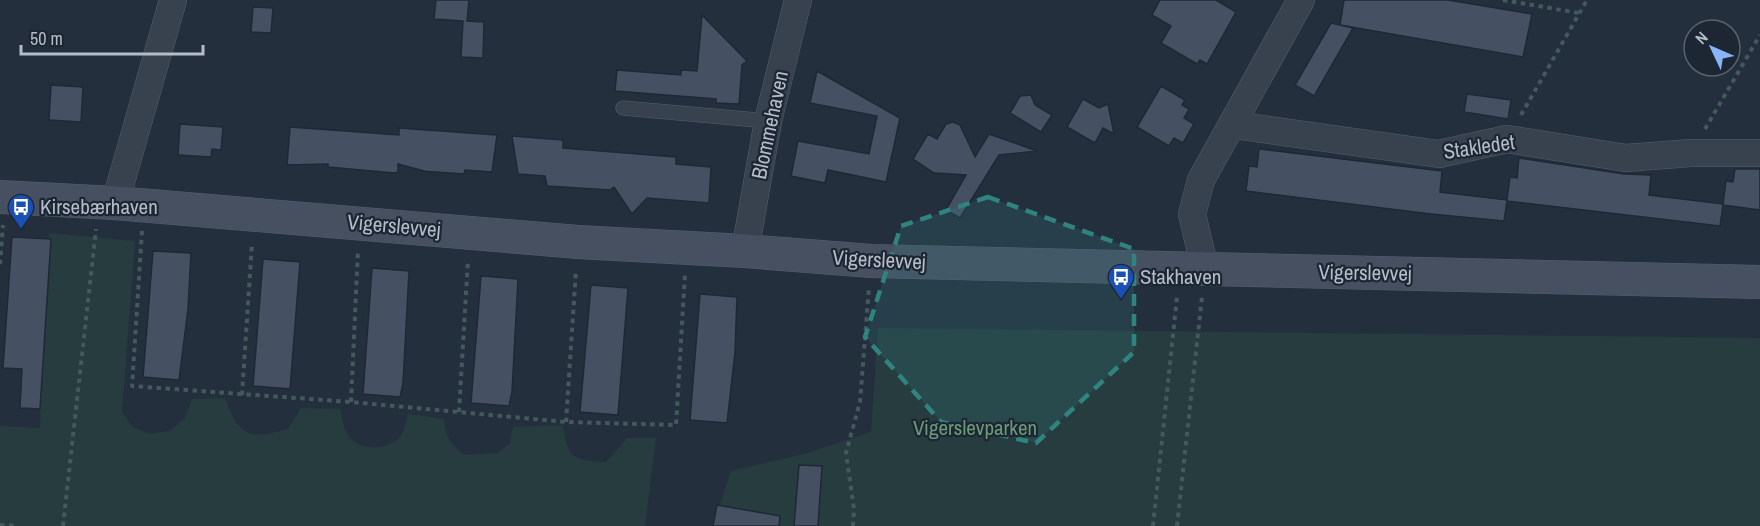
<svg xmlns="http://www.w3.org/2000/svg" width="1760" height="526" font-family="'Archivo Narrow',sans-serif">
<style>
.green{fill:#263c3f}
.building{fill:#455162;stroke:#1f2835;stroke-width:1.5}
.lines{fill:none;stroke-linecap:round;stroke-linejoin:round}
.lane-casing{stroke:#565f6c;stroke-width:15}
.street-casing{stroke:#565f6c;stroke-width:28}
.secondary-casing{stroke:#565f6c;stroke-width:34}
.path{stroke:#44595c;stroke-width:4;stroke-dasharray:4.5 4.5;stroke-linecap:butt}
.lane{stroke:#38414e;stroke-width:14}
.street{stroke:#38414e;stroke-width:27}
.secondary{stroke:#465061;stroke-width:33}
.marked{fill:#308480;fill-opacity:0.2;stroke:#308480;stroke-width:4.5;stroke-dasharray:12 8;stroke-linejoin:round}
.labels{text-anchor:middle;stroke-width:4.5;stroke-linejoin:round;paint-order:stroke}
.street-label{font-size:21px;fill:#b4bcc9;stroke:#1d2633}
.poi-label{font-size:21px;fill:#b4bcc9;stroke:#1d2633;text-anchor:start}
.park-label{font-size:21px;fill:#6b9a76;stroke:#1d2633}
</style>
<rect width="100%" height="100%" fill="#242f3e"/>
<path class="green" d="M49,233L135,241L122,412L133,427L149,434L170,431L185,418L192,399L225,398C239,437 249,440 288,429L301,408L340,409C342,416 343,425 346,432C355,451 387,452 400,437C405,432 406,421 408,414L444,419C445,437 451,444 464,455L498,453L510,443L513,427L563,425C567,458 574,461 606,462L627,438H656L645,526H0V426L40,428L41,370Z
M878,328L1760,338V526H713L731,471L808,453L871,432Z"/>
<path class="building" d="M436,0H469L467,21L484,22L483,58L461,57L463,21L434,19Z
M1160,0H1216L1236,12L1207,64L1200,60L1197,64L1161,43L1171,26L1152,15Z
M1344,0H1448L1532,14L1523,57L1340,25Z
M253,7L273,8L271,33L251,32Z
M702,15L747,61L742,65L739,104L716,103V99L615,91L617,70L681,75V70L697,71Z
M1331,23L1353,28L1314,96L1295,85Z
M817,71L900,118L886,182L828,170L825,183L791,176L798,141L869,154L877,116L810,103Z
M51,85L83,87L81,122L49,120Z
M1161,86L1185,100L1182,105L1189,109L1184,118L1194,124L1183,143L1174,138L1169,146L1137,127Z
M1467,94L1511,100L1508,119L1464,112Z
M1031,95L1035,105L1052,115L1041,132L1010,113L1020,96Z
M1083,99L1099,108L1108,104L1114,134L1103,128L1095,143L1067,127Z
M953,122L960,125L975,157L989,134L1037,151L999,155L960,218L946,210L966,175L934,173L913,159L928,134L937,139L946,124Z
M180,124L223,127L221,150L212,149L211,157L178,155Z
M290,127L399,135V128L497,135L492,172L465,170L464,174L421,171H424L398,164V172L394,173L328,167V164L287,165Z
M512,136L563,140V148L676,157V164L711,167L709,203L647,198L632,214L614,187L610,190L547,186L545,176L518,174Z
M1259,149L1442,171L1440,192L1507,200L1510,177L1517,178L1519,158L1624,174L1651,175L1649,195L1723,204L1726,181L1733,182L1735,169H1760V210L1723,205L1720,226L1507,201L1504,221L1431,214L1246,191L1249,166L1257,167Z
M12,237L51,239L40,409L20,408L22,369L3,368Z
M153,251L191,253L188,309L179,380L143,377Z
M263,259L300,262L290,389L253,386Z
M372,268L409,271L403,383L400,397L363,394Z
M481,276L518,279L512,392L509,406L471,403Z
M591,285L628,288L618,415L580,412Z
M700,294L737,297L735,352L727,423L690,420Z
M799,465L822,466L818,526H794Z
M717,505L780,516L779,526H713Z"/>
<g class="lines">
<g class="lane-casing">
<path id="lane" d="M623,108L768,121"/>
</g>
<g class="street-casing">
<path id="street" d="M1234,125L1439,154L1507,139L1626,158L1691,153H1760
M115,203L173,0
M745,251L768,121L798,0
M1205,269L1192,214L1201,180L1301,0"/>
</g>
<g class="secondary-casing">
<path id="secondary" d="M0,197L115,203L578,242L745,251L871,261L1760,282"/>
</g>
<path class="path" d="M1503,0L1579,13
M1521,115L1587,0
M1705,129L1760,35
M142,231L132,386L351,402L566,422L676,425L685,274
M0,264L3,225
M242,395L252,243
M351,402L358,250
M459,412L468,260
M566,422L576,270
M0,525L17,526
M63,526L96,229
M853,526L854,509L846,453L860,402L869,287
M1153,526L1177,297
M1177,526L1202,297"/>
<use href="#lane" class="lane"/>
<use href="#street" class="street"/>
<use href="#secondary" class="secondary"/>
</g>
<path class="marked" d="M988,197L1134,249V352L1036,443L941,422L865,337L901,226Z"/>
<defs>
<g id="bus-pin" transform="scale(1.35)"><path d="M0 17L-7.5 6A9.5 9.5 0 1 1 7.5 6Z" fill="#1a4fb4" stroke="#1d2633"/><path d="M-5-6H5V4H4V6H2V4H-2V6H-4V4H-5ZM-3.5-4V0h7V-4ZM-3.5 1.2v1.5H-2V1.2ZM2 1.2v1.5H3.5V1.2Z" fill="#fff"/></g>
</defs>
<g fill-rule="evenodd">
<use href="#bus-pin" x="21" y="207"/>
<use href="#bus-pin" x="1121" y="277"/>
</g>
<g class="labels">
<g class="street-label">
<text transform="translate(770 125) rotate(-78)" y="7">Blommehaven</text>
<text transform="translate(1479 147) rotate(-8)" y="7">Stakledet</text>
<text transform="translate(394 226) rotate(5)" y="7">Vigerslevvej</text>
<text transform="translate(879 260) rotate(3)" y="7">Vigerslevvej</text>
<text transform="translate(1365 273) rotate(1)" y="7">Vigerslevvej</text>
</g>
<g class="poi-label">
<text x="40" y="214">Kirsebærhaven</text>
<text x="1140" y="284">Stakhaven</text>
</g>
<g class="park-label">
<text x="975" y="435">Vigerslevparken</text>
</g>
</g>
<g transform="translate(1712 48) rotate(314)"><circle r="28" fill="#1d2633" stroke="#59626f" stroke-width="1.5"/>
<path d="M0-4.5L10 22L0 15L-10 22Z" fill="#8ab4f8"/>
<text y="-9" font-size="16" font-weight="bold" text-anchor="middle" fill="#b4bcc9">N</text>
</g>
<path d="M21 45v9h182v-9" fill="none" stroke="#b4bcc9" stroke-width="3"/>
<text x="30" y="45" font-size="18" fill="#b4bcc9" stroke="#1d2633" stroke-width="4.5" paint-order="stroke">50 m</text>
</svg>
